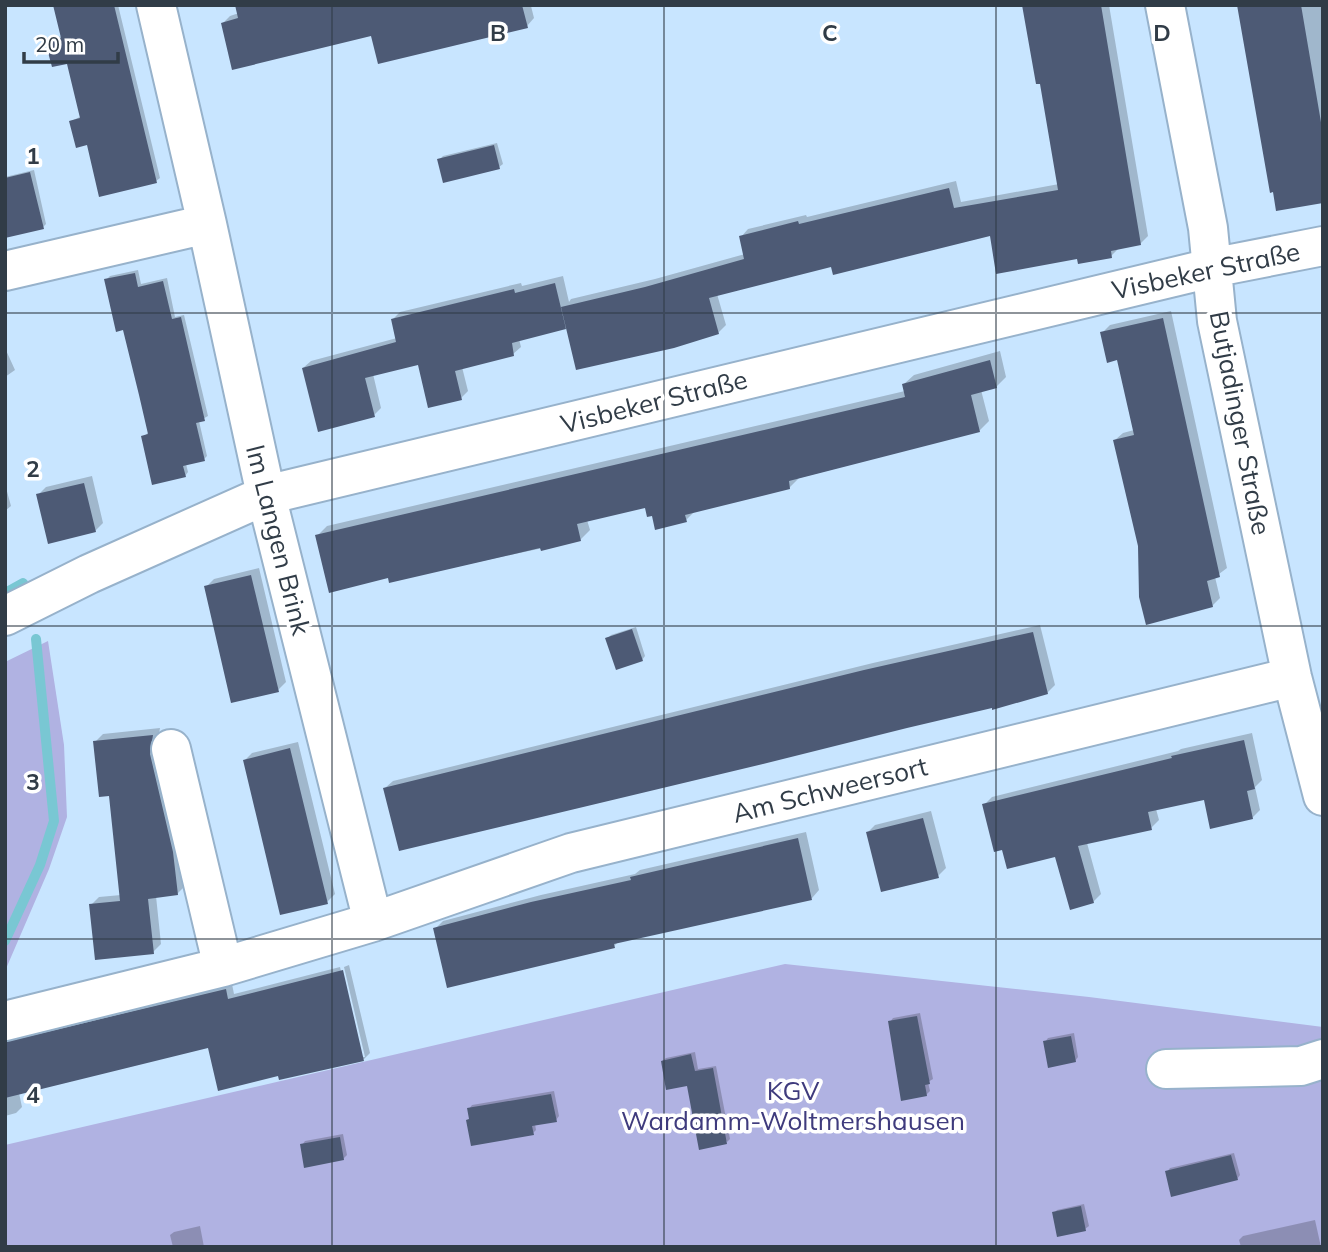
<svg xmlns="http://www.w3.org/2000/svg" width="1328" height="1252" font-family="Mulish,sans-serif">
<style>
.green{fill:#b0b2e2}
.shadow{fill:#0003}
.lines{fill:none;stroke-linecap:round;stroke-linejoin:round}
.stream{stroke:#79c7d3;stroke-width:10}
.building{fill:#4d5a75}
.minor-casing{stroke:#97b2cb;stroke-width:42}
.minor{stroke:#fff;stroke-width:38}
.grid{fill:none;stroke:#313c47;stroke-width:2;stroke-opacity:0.55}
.labels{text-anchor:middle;stroke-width:7;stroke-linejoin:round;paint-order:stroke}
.street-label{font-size:26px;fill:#313c47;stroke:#fff}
.park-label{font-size:26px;fill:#3f3b7d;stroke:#fff}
.grid-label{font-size:23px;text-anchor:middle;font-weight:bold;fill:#313c47;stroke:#fff;stroke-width:7;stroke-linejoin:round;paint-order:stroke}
</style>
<rect width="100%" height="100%" fill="#c8e5ff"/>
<path class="green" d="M48,641L64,745L67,817L49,869L5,971V662Z
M785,964L1089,997L1323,1027V1247H5V1145Z"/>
<path class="shadow" d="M55,5H118L160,178L156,181L88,143L71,121L82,116L69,61L48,42L51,39L62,36Z
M239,5H536L531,6L534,18L527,26L373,34L223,23L230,16L239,13Z
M1046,5H1109L1148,236L1140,244L1120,247L1111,256L1078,257L991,234L833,265L717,294L726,325L718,333L568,326L519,339L521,347L513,354L462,367L468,391L461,398L420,363L373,374L381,408L374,415L303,368L311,361L397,338L393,319L400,312L521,283L522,286L563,276L569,302L571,299L655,279L745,254L741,237L748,229L806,215L807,217L956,181L961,202L1059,184Z
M1239,5H1323V201Z
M497,143L503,164L499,167L439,160L443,156Z
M34,170L46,224L43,227L5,236V177Z
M138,270L141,284L167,278L175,317L184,315L208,416L199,421L207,456L204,459L186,464L188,472L185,476L143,437L149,432L125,328L106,280L110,276Z
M1171,311L1227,568L1215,577L1220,598L1212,606L1140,546L1115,440L1123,433L1134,430L1118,358L1102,333L1110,325Z
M5,348L15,370L5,377Z
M1000,351L1006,377L996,387L981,390L989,421L979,431L799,478L789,488L696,510L686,520L653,514L646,506L587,520L590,530L580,540L390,581L389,576L317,536L327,526L905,391L904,384L914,375Z
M92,476L103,523L95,531L38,495L46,487Z
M5,484L11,506L5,511Z
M259,568L286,682L278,690L206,587L214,579Z
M1040,625L1055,685L1047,693L385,788L393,781L873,663Z
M636,627L645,656L642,660L607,639L611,635Z
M160,728L157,745L185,886L177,894L156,896L161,944L153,952L91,905L99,897L121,895L110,794L95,742L103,734Z
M1252,733L1262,780L1255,787L1260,810L1252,818L1205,798L1156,809L1159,820L1151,828L1087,843L1101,894L1093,902L1056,855L1004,848L984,805L992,797L1178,751L1181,749Z
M298,742L335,894L327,902L245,760L252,753Z
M931,811L946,868L938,876L868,832L875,825Z
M806,832L819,890L812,898L619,941L614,946L435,929L443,921L541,895L635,874L640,870Z
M349,965L370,1053L364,1059L279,1074L209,1046L19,1093L22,1107L16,1113L5,1116V1038L232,984L234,994L340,967L362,1057H365L344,967Z
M920,1013L933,1079L928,1082L930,1091L926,1095L890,1022L893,1018Z
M1074,1033L1078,1057L1075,1061L1045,1042L1048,1038Z
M695,1052L698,1069L716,1066L730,1139L727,1142L688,1084L662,1061L666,1058Z
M554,1091L559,1116L556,1120L535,1124L536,1130L533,1133L469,1109L472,1105Z
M343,1134L347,1155L343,1159L302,1145L305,1141Z
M1234,1153L1240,1175L1237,1179L1167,1172L1170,1168Z
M1084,1204L1089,1226L1085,1229L1054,1213L1057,1210Z
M1315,1220L1321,1247H1241L1239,1240L1243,1236Z
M200,1226L204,1247H173L170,1235L174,1232Z"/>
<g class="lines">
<path class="stream" d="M5,593L23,583
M5,941L40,865L54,821L36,639"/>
</g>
<path class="building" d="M53,5H114L157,183L99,197L87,145L76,148L69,121L80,118L67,64L52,67L49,56L46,42L61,38Z
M235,5H522L528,28L378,64L371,36L232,70L221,23L238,18Z
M1022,5H1101L1141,245L1111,251L1112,258L1078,264L1077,259L996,274L990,236L833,275L831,267L709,298L719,334L674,348L576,370L561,307L645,287L744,259L739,236L798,221L799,224L949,188L954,208L1058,190L1040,84H1036Z
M1237,5H1301L1323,134V203L1276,211L1273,192L1270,193Z
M494,145L500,169L443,183L437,159Z
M30,172L44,229L5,238V178Z
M135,273L138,287L163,281L172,319L181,317L205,421L196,423L205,461L183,466L186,477L152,485L141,436L148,434L139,395L123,330L116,332L104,279Z
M555,283L566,329L512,343L514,356L455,371L462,400L428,408L418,365L365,378L375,417L318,432L302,368L396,342L391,319L514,289L515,293Z
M1163,318L1220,577L1207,581L1213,607L1146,625L1139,597L1138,546L1113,440L1134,435L1117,360L1107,363L1100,332Z
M990,360L997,388L971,395L980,432L789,481L790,489L685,515L687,522L655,530L652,516L647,517L645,508L577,524L581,541L541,551L540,548L389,583L388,578L329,593L315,535L905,397L902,384Z
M84,483L96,532L48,544L36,494Z
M251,575L279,692L231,703L204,586Z
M632,629L643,661L616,670L605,638Z
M1033,632L1048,694L992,710V708L907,728L767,763L399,851L383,788L864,670Z
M153,735L150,754L173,852L178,895L148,899L154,954L95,960L89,904L120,901L109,796L99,797L93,741Z
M1244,740L1255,789L1247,791L1253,819L1210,829L1204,800L1148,812L1152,830L1078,846L1094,903L1070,910L1055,857L1007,869L1002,850L994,852L982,804L1172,758L1171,756Z
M290,748L328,904L280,915L243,760Z
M923,818L939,878L881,892L866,832Z
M798,838L812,900L614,944L615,948L447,988L433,928L531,902L631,880L630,877Z
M343,970L364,1061L279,1080L278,1076L218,1091L208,1048L5,1098V1042L226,989L228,999Z
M917,1016L930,1084L925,1085L927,1096L901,1101L888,1021Z
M1071,1036L1076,1062L1048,1068L1043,1041Z
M691,1054L695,1071L713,1068L727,1144L699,1150L687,1086L666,1090L661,1061Z
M551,1094L557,1122L532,1126L534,1135L471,1146L466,1120L469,1119L467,1108Z
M340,1137L344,1160L304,1168L300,1144Z
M1231,1155L1238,1180L1171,1197L1165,1171Z
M1081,1206L1086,1231L1057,1237L1052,1212Z"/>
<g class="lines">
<g class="minor-casing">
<path id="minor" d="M156,5L207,224L266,495L373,922
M1165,5L1208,228L1217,321L1292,677L1323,796
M5,271L207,224
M5,616L89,574L266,495L1211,268L1323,246
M171,749L223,967
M5,1021L223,967L373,922L571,853L1292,677
M1166,1069L1301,1066L1323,1059"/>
</g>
<use href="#minor" class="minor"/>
</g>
<path class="grid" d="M332,5V1247M664,5V1247M996,5V1247M5,313H1323M5,626H1323M5,939H1323"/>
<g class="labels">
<g class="street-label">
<text transform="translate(1206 271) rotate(-12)" y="9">Visbeker Straße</text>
<text transform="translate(654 402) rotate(-14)" y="9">Visbeker Straße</text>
<text transform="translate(1240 423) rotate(79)" y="9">Butjadinger Straße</text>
<text transform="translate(278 540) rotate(76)" y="9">Im Langen Brink</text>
<text transform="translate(830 790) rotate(-14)" y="9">Am Schweersort</text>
</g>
<g class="park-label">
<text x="793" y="1100">KGV<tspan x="793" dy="30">Wardamm-Woltmershausen</tspan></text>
</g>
</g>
<g class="grid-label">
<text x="498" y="41">B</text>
<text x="830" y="41">C</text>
<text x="1162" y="41">D</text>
<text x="33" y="164">1</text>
<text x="33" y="477">2</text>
<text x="33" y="790">3</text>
<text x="33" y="1103">4</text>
</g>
<rect width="1328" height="1252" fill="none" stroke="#313c47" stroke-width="14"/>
<path d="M24 52v10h94v-10" fill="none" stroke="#313c47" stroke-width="3.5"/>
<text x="35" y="52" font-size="21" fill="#313c47" stroke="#ffffff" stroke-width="5" paint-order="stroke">20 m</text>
</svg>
